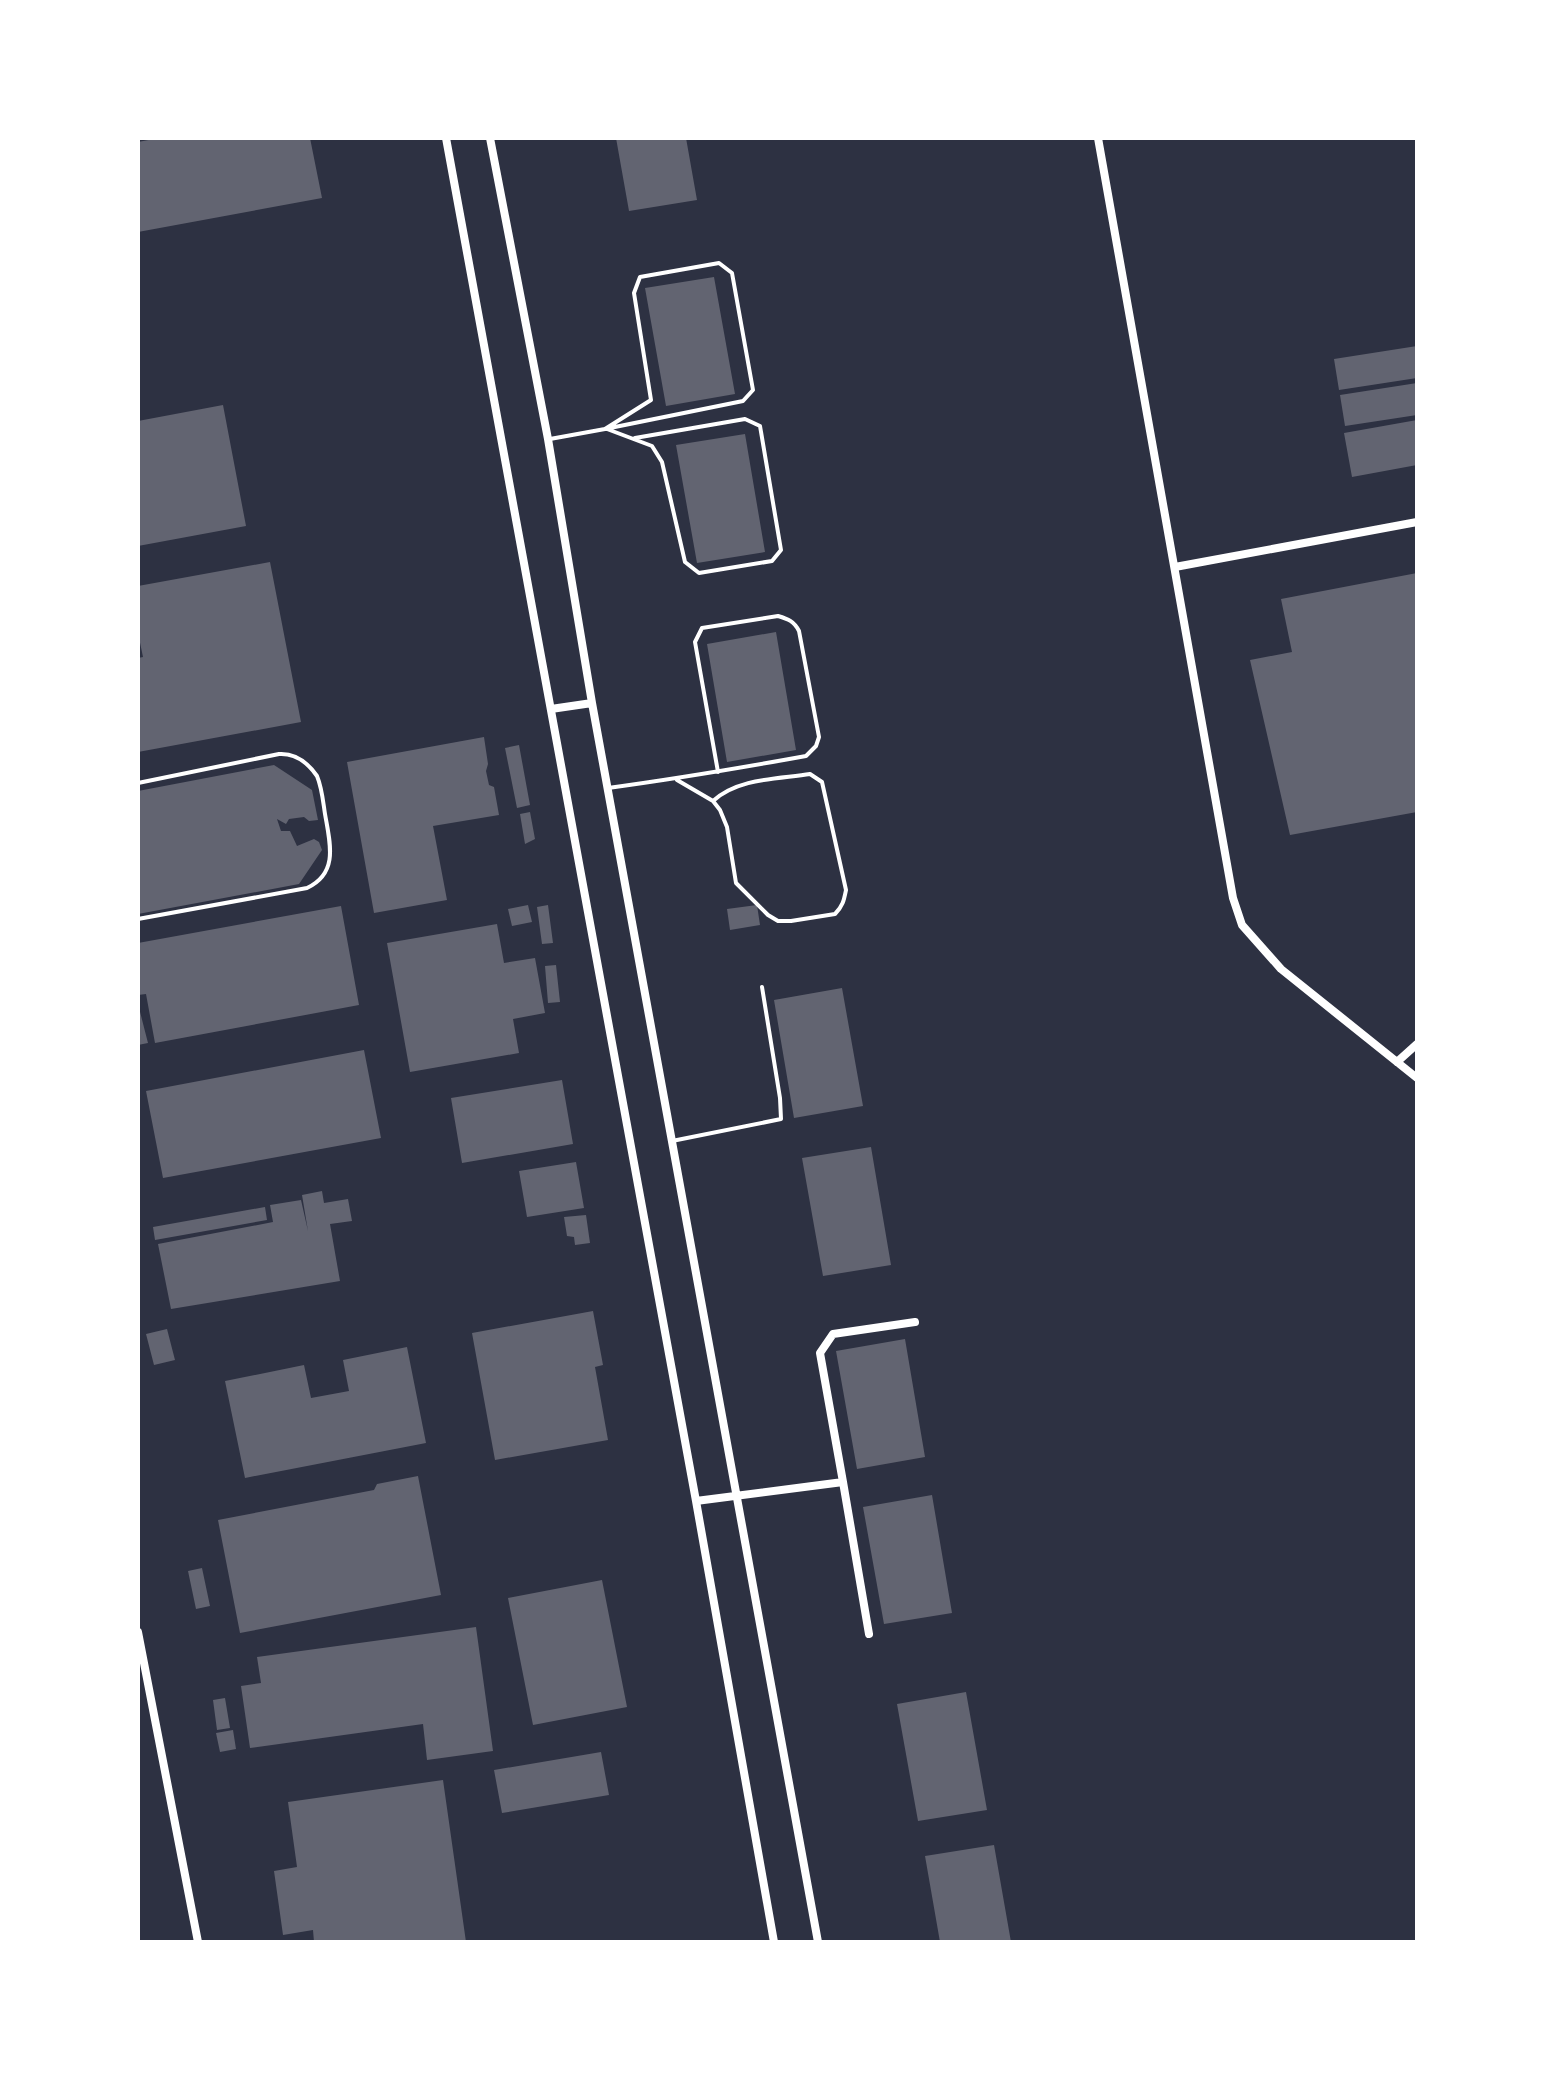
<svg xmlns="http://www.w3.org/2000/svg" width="1555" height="2080" font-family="'Fira Sans Condensed',sans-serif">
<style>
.building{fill:#626471}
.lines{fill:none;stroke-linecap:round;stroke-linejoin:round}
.service{stroke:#fff;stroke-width:4}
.minor{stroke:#fff;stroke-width:8}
</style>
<rect width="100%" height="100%" fill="#2d3142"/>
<path class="building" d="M159,138H310L322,198L138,232V142Z
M616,138H686L697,200L629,211Z
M714,277L735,394L666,406L645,288Z
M1417,346V378L1339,390L1334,359Z
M1417,383V415L1345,426L1340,395Z
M223,405L246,526L138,546V421Z
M1417,420V465L1352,477L1344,433Z
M745,434L765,552L697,563L676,445Z
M270,562L301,722L138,752V658L143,657L138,633V586Z
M1417,573V812L1290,835L1250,660L1292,652L1281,599Z
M776,632L796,750L727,762L707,644Z
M484,737L488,764L486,771L489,785L494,787L499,815L433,826L447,900L374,913L347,762Z
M519,745L530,805L517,808L505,748Z
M274,765L312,790L318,820L309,821L304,817L289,819L286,824L277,819L281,831H290L297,846L314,839L319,842L322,850L299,884L138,914V791Z
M530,812L535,839L525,844L520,814Z
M528,905L532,922L512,926L508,909Z
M548,905L553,943L542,944L537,907Z
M757,905L760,925L730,930L727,909Z
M341,906L359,1005L155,1043L146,994L138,995V943Z
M497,924L504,963L535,958L545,1013L513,1019L519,1053L410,1072L387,943Z
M556,965L560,1002L548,1003L545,966Z
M842,988L863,1106L794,1118L774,1000Z
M138,1004L148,1043L138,1045Z
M364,1050L381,1138L163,1178L146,1091Z
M562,1080L573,1144L462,1163L451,1098Z
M871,1147L891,1265L823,1276L802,1158Z
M576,1162L584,1208L527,1217L519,1171Z
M322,1191L324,1203L348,1199L352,1221L330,1224L340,1281L171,1309L158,1244L273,1222L270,1205L301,1200L308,1231L302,1195Z
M265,1207L267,1220L155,1240L153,1227Z
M586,1215L590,1243L575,1245L574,1237L567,1236L564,1217Z
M593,1311L603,1365L595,1367L608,1440L495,1460L472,1333Z
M167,1329L175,1360L154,1365L146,1334Z
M905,1339L925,1457L857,1469L836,1351Z
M407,1347L426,1443L245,1478L225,1381L304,1365L311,1398L349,1391L343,1360Z
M418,1476L441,1595L240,1633L218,1520L374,1490L377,1484Z
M932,1495L952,1613L884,1624L863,1507Z
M202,1568L210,1606L196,1609L188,1571Z
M602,1580L627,1707L533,1725L508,1598Z
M476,1627L493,1751L427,1760L423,1724L250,1748L241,1686L261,1683L257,1657Z
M966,1692L987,1810L918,1821L897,1704Z
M225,1698L230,1728L217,1730L213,1700Z
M233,1730L236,1749L220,1752L216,1733Z
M601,1752L609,1795L502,1813L494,1770Z
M443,1780L466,1942H314L313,1930L283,1935L274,1871L297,1867L288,1802Z
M994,1845L1011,1942H940L925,1856Z"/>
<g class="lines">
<path class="service" d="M607,429L652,446L662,462L685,562L699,573L772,561L781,550L760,426L745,419L635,438
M550,439L605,429L651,400L634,293L640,277L719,263L732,273L753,390L743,401L605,429
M677,780L713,801L720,810L727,827L736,883L768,915L778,921H791L835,914C843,906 844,900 846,890L822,782L810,774C778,779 738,778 713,801
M138,783L279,754C295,753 308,763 317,776C322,788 323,801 325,814C330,843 339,873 307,888L138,919
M608,788C674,779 740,768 806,756L816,746L819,737L799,631C794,621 788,619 778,616L702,628L695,642L718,772
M672,1141L781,1119L780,1098L762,987"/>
<path class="minor" d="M446,138L696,1501L774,1942
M490,138L548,439L592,703L818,1942
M1098,138L1233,898L1242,925L1281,969L1417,1078
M1175,567L1417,522
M551,709L592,703
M1397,1062L1417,1044
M843,1482L820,1353L833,1334L915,1322
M696,1501L843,1482L869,1634
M138,1632L198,1942"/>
</g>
<rect width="1555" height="2080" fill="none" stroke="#ffffff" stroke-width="280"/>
</svg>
